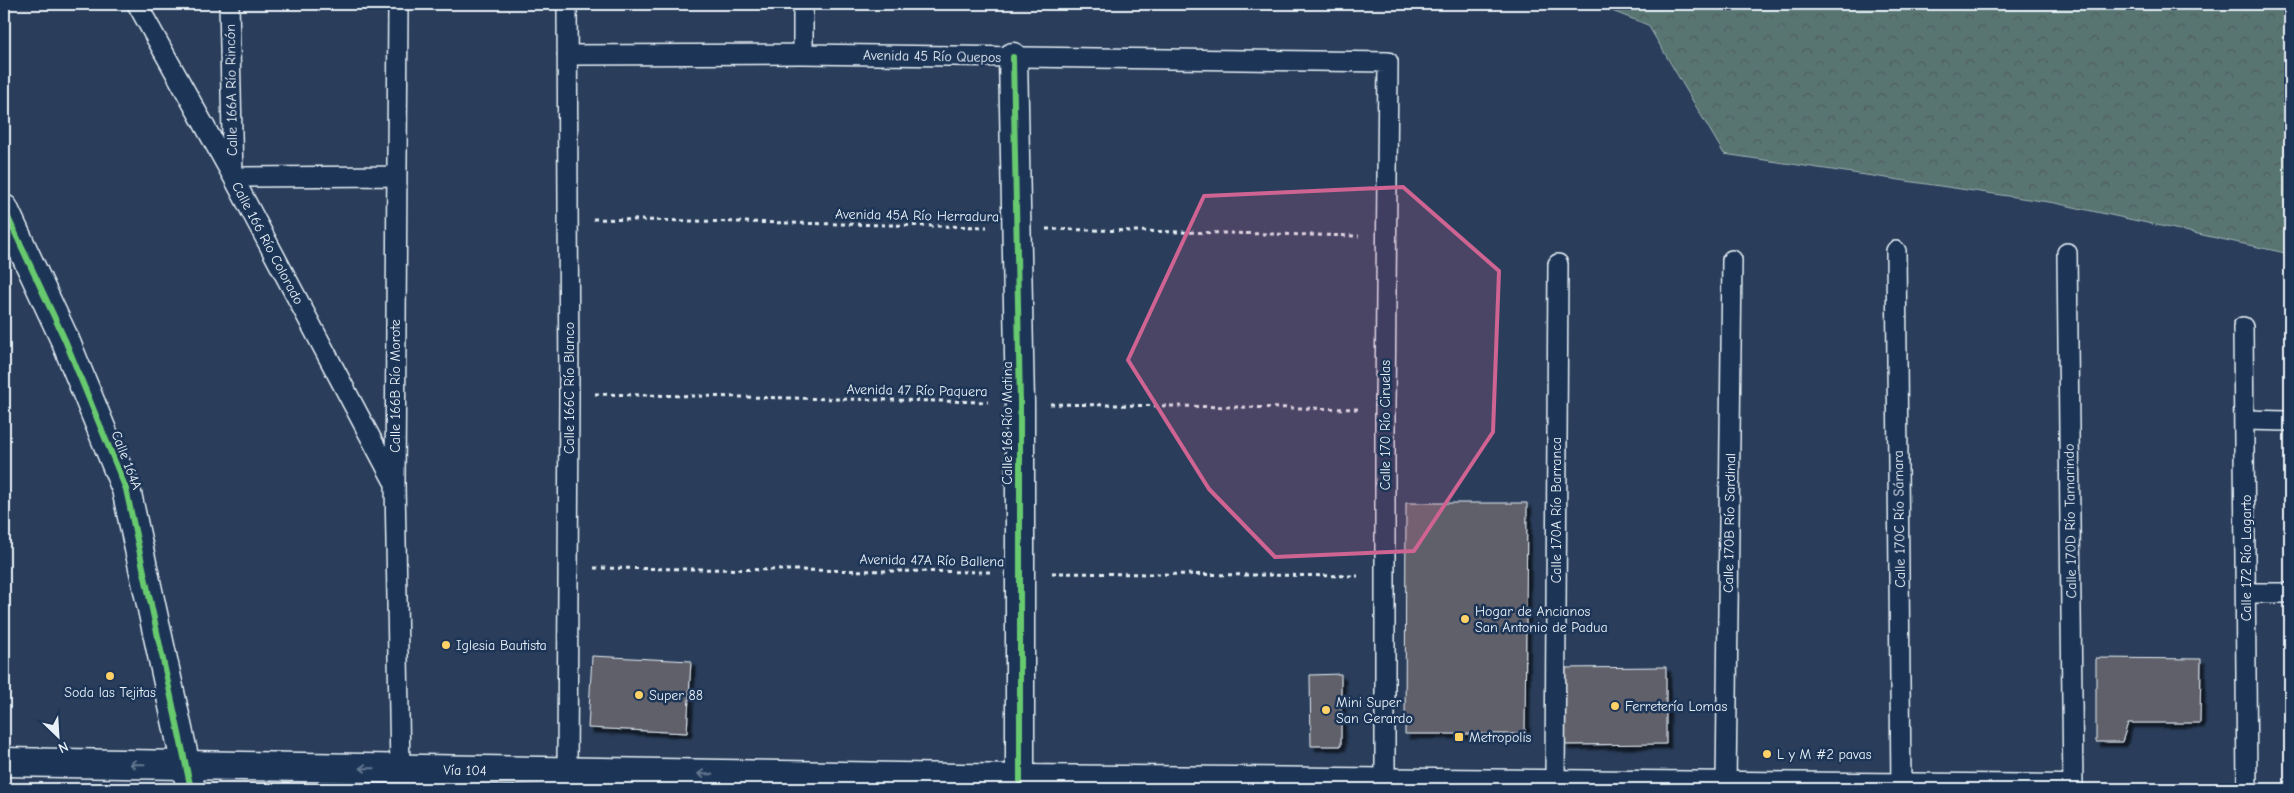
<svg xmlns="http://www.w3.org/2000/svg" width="2294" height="793" font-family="'Comic Neue',sans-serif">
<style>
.forest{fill:url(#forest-crowns);stroke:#a0b3b5}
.building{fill:#60616a;stroke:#e8f1f8;filter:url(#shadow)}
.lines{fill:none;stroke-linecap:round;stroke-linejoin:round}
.service-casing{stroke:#e8f1f8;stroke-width:22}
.minor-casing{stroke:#e8f1f8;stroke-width:31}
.secondary-casing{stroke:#e8f1f8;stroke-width:31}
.path{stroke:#e8f1f8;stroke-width:3;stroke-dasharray:4 4;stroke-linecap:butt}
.service{stroke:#1d3557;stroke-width:19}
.minor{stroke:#1d3557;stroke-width:28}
.secondary{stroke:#1d3557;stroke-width:28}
.cycleway-casing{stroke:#1d3557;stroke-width:9}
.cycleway{stroke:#67ca6e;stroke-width:6}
.oneway{stroke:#64778f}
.marked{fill:#cf6492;fill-opacity:0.2;stroke:#cf6492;stroke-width:4;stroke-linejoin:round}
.poi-dot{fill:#ffd166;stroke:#1d3557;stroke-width:2}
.labels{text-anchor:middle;stroke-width:5;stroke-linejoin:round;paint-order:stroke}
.street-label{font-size:14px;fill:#e8f1f8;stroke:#1d3557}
.poi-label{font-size:14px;fill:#e8f1f8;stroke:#1d3557;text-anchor:start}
</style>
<defs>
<pattern id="forest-crowns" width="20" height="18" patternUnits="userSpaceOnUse" patternTransform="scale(1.25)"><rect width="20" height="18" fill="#597572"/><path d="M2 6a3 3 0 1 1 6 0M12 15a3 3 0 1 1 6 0" fill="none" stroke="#505e5e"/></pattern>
<filter id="shadow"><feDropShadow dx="4.5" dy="4.5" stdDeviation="1" flood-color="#0009"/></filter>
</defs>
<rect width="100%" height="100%" fill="#2a3e5b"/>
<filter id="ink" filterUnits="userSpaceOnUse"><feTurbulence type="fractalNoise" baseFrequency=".02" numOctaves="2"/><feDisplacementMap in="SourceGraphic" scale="10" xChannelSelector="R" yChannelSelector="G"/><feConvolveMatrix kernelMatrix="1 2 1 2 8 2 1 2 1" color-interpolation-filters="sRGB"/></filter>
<g filter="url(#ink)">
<path class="forest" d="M1594,4H2290V254L2055,203L1724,154L1648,25Z"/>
<path class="building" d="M1406,503H1527L1525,734H1405Z
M592,656L691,661L687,733L588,728Z
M2096,658L2201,659L2200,723H2128L2122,742H2096Z
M1666,667V744L1564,745L1563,668Z
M1341,674V746H1311L1310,675Z"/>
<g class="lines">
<g class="service-casing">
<path id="service" d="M137,4L233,177L393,480
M229,4L233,177L396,176
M398,4L395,484L400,769
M567,4L569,394L567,772
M803,4V54
M567,55L803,54L1388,62L1385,409V789
M1896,251L1901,788
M2067,253L2073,789
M2243,327L2247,789
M2245,420L2290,421
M2246,593H2290
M1555,785L1558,264
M1726,786L1732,260"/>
</g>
<g class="minor-casing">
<path id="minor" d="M1013,57L1020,403V789
M4,209L65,340L126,489L191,789"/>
</g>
<g class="secondary-casing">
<path id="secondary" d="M4,762L1021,779L2066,789"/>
</g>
<path class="path" d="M593,219L987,227
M1046,229L1359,236
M595,394L988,402
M1050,404L1358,409
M594,568L990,572
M1052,573L1358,576"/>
<use href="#service" class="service"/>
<use href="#minor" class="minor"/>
<use href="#secondary" class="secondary"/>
<g class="cycleway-casing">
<path id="cycleway" d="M1013,57L1020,403V789
M4,209L65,340L126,489L191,789"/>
</g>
<use href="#cycleway" class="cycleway"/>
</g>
<defs><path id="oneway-shaft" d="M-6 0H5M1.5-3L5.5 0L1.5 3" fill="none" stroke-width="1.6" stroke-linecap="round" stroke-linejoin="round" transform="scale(1.25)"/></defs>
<g class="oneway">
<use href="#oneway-shaft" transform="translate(137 764) rotate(-179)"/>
<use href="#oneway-shaft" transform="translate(367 768) rotate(-179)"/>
<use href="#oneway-shaft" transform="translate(705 774) rotate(-179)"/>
</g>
</g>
<path class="marked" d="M1403,187L1499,271L1493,432L1414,551L1275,557L1209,489L1128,360L1204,196Z"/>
<g class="poi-dot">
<circle cx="1465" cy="619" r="5"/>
<circle cx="446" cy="645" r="5"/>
<circle cx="110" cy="676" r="5"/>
<circle cx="639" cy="695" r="5"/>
<circle cx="1615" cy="706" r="5"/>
<circle cx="1326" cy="710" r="5"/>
<rect x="1454" y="732" width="10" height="10" rx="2.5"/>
<circle cx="1767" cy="754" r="5"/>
</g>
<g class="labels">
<g class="street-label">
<text transform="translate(932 56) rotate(1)" y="5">Avenida 45 Río Quepos</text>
<text transform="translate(231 90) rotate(-91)" y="5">Calle 166A Río Rincón</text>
<text transform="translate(917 215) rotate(1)" y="5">Avenida 45A Río Herradura</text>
<text transform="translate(268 243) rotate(62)" y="5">Calle 166 Río Colorado</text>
<text transform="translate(395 386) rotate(-90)" y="5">Calle 166B Río Morote</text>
<text transform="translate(569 388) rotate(-90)" y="5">Calle 166C Río Blanco</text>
<text transform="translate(917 390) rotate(1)" y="5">Avenida 47 Río Paquera</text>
<text transform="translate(1007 423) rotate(-90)" y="5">Calle 168 Río Matina</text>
<text transform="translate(1385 425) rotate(-90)" y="5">Calle 170 Río Ciruelas</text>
<text transform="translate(127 460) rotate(69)" y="5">Calle 164A</text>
<text transform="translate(1556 510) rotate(-90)" y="5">Calle 170A Río Barranca</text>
<text transform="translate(1899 519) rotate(-91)" y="5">Calle 170C Río Sámara</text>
<text transform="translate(2070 521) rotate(-91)" y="5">Calle 170D Río Tamarindo</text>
<text transform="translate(1729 523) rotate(-89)" y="5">Calle 170B Río Sardinal</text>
<text transform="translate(2246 558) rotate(-90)" y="5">Calle 172 Río Lagarto</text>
<text transform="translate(932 560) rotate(1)" y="5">Avenida 47A Río Ballena</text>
<text transform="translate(465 770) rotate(1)" y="5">Vía 104</text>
</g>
<g class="poi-label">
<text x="1475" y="616">Hogar de Ancianos<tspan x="1475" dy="16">San Antonio de Padua</tspan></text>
<text x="456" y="650">Iglesia Bautista</text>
<text x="110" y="697" text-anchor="middle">Soda las Tejitas</text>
<text x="649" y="700">Super 88</text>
<text x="1336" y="707">Mini Super<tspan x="1336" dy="16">San Gerardo</tspan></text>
<text x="1625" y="711">Ferretería Lomas</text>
<text x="1469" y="742">Metropolis</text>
<text x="1777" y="759">L y M #2 pavas</text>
</g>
</g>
<rect width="2294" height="793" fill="none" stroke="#1d3557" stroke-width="20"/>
<rect x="10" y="10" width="2274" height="773" fill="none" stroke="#e8f1f8" stroke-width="2" filter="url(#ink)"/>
<g transform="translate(58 736) rotate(155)" stroke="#1d3557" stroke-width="4" paint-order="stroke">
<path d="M0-4L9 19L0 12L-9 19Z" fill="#e8f1f8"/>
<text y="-8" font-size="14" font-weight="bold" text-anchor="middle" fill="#e8f1f8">N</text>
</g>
</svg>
